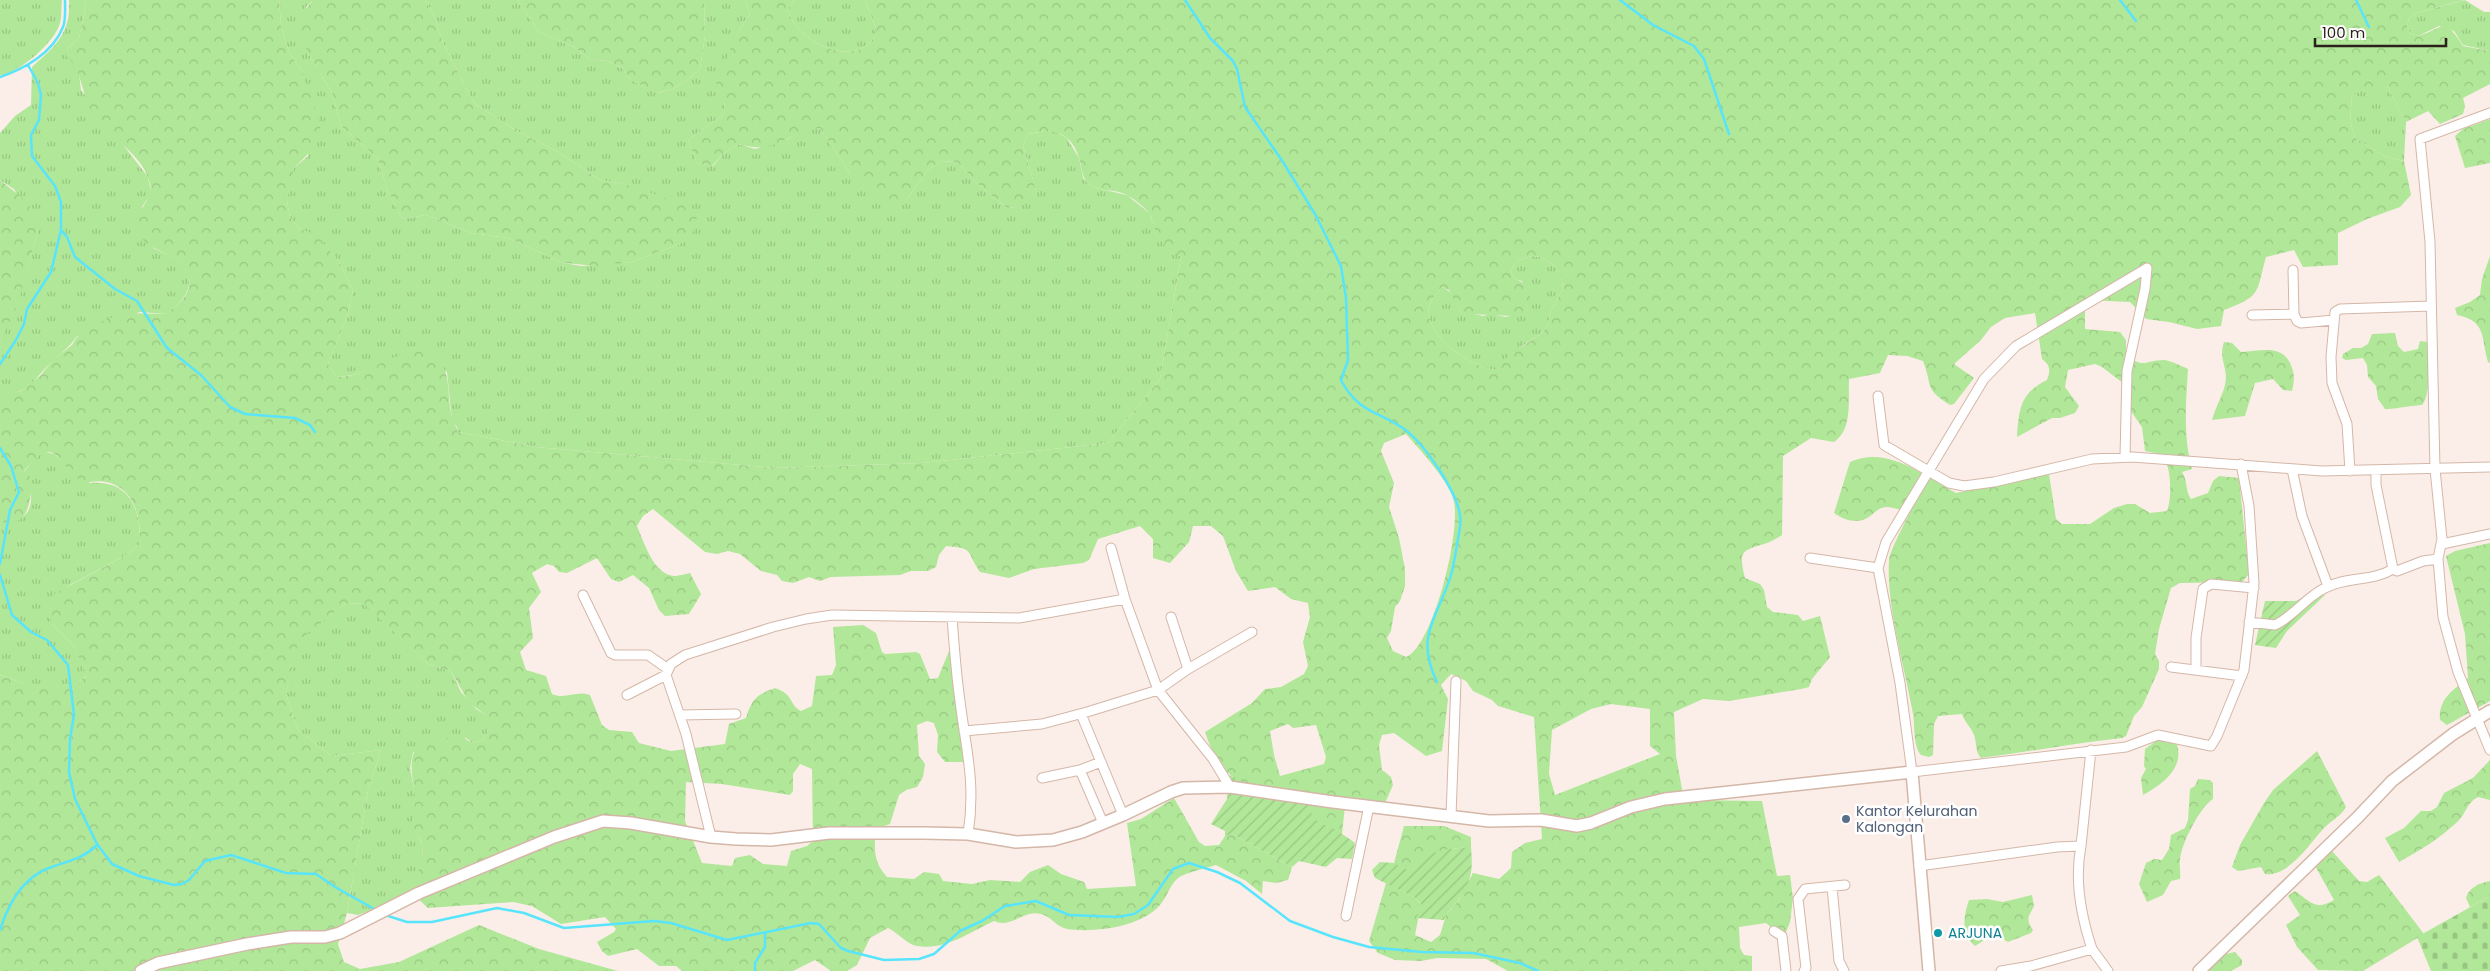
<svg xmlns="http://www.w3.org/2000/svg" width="2490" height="971" font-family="Poppins,sans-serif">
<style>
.grass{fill:url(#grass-tufts)}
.forest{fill:url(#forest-crowns);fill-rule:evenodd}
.cemetery{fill:url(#cemetery-stones)}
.garden{fill:url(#garden-furrows)}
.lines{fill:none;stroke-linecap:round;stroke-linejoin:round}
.stream{stroke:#58e5fb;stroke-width:2.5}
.street-casing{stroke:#d4b7a8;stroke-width:11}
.secondary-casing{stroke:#d4b7a8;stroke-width:14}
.street{stroke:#fff;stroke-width:9}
.secondary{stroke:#fff;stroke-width:11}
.service-dot{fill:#5c6f8a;stroke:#fefefe;stroke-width:2}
.culture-dot{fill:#0f9aa8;stroke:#fefefe;stroke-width:2}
.labels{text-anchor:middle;stroke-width:5;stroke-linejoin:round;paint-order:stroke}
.service-label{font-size:14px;fill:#4e5e75;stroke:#fefefe;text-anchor:start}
.culture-label{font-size:14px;fill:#0d838f;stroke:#fefefe;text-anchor:start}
</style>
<defs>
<pattern id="grass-tufts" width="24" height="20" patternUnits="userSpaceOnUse" patternTransform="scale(1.25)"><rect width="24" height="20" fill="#b1e798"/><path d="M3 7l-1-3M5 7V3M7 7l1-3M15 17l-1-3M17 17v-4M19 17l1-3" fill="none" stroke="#98c682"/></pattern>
<pattern id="forest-crowns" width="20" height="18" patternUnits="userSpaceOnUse" patternTransform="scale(1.25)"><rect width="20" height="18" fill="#b1e798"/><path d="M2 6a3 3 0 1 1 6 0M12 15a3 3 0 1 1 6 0" fill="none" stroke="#98c682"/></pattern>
<pattern id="cemetery-stones" width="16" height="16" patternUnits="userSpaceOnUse" patternTransform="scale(1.25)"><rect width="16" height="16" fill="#b1e798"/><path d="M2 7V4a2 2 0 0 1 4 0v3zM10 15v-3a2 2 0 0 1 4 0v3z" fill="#98c682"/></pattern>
<pattern id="garden-furrows" width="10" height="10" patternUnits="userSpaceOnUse" patternTransform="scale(1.25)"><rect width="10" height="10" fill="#b1e798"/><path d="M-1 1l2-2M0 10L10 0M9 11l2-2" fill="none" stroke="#98c682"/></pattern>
</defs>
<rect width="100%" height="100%" fill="#fbeee8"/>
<path class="grass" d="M0,0H62C61,7 62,16 60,23C55,42 22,70 3,75H0Z
M69,0H84L86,6L79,38L67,49L79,74L81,90L148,177L151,193L142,207L153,248C161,252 171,255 178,261C201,279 185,301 166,314L140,312L76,337C70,347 62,352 54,360C33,378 33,392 0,396V342L22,288L38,231L14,189L0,180V133L15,116L31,105L32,67C55,46 71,34 69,0Z
M279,0H313L306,7L308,53L332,93L341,126L378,159L388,192L403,219L426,215L472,233L508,238L564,263L581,266L632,262L680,244L624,184L600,180L558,152L515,130L474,103L443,43L433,13L425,0H518L539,32L574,47L590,59L607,61L622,68L631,80L658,93L673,89L687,80L700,69L705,36L704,0H745L750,15C724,46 728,76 724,114L688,140L697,163L713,166L723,154L739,144L755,149L788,139L803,130L820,128L850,174L907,199L927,171L941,161L957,162L980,186L1007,208L1015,207L1037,194L1023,146L1028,134L1052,130L1067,138L1079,158L1083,178L1089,184L1096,188L1127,195L1149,213L1160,239L1181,257L1160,379L1108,443L922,463L774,468L536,447L458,432L457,427L452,421L447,372L395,357C375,368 359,376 336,377L328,364L347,317L353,290L339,262L317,236L300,229L290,217L287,201L289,183L294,168L308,156L301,70L290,54L285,40L281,24Z
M794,0H865L877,31C861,73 795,43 788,9Z
M2465,0L2484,12H2490V51L2463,45L2454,31L2439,26L2418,36L2410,33L2407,26L2409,18L2416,13Z
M2378,83L2388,88L2406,122L2404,161L2386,157L2355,138L2350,121L2352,95Z
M1532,256L1540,257L1555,266L1562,280L1563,289L1551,311L1547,327L1542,333L1522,346L1498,370C1473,369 1424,336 1429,307C1431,299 1437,293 1442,287C1453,291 1455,300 1460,311L1483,316L1491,314L1506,317L1528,309L1522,281L1514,279L1511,272C1514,260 1521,259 1532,256Z
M46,452L54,454L90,483C130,479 141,510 140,544L128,554L68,586L52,624L74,646L88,675L75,684H25L0,675V522C5,523 10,522 16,520C39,512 30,488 24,472L38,454Z
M364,603L428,664L451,671L461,692L476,709L490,717L487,734L483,740L472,743L466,738L413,752L410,768L415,794L416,831L423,846L422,864L413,894L358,915L347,913L368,790L381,750L332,756L298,730L286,694L298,640L345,604Z"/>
<path class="forest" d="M84,0H279L281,24L285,40L290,54L301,70L318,116L321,132L315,147L294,168L287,201L290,217L300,229L317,235L339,262L353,290L347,317L328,364L336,377C365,376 371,366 395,357C405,353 416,350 426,347C455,369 445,387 452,418C453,424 457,426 458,432L536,447L774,468L922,463L1108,443L1160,379L1181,257C1174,252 1165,246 1160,240C1155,233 1154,222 1150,215C1146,208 1134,199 1127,195C1114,188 1099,193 1088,183C1081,176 1082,167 1079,158C1071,131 1052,128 1028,134L1023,146L1037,194C1029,204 1019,207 1007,208L980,186L957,162L941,161L927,171L907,199L891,204L861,186L850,174L820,128C785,132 778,156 739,144L723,154L712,166L697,163L688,140L724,114L725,98L716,84C727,60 733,35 750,15L745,0H794L788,9C795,43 861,73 877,31L865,0H2464L2416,13L2409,18L2407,26L2410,33L2418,36C2445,28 2443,15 2463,46L2490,51V84L2463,98L2465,106L2463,114L2440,124L2428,111L2406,122L2388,88L2378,84L2352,95L2350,121L2355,138L2386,157L2404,161L2411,195L2400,207L2367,219L2338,233V265L2303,267L2294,250L2266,257C2256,293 2262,296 2224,310L2221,326L2197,329L2169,322L2146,319L2130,302L2085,300V329L2120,332L2126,340V354C2144,370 2145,360 2164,360C2172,361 2181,366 2188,369C2186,402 2183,437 2192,469L2182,472C2188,481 2185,491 2191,499L2208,493L2213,481L2219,476L2239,478L2249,574L2242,582L2180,583L2171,588L2159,629L2155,654L2159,661V669L2142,707L2134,716L2126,736L2122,738C2075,743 2028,752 1981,758C1975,752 1977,743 1974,735C1971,727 1965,723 1962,714L1938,716L1934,724L1933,755L1929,757L1921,755C1913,746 1915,726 1913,714C1905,668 1886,606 1889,561C1889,552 1905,523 1910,512C1903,511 1893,507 1886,507C1876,508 1873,516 1865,519C1856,524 1842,519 1834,513L1850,462C1888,445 1924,476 1956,493L2049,474L2056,519L2062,524H2090L2114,508L2127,504H2135L2150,513L2167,511C2172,500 2172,462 2161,455C2157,453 2150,452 2145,451L2142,427L2128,407L2123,383L2102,367L2095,364L2068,370L2065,387L2079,406L2075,413L2060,418H2052L2017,437C2019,409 2020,393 2047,380C2051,370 2050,365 2042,359L2035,313L2005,318L1991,327L1981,340L1954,364L1974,378L1954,404L1950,405C1923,388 1933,386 1923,361L1907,356L1888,355L1880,373L1849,379C1848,399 1853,430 1834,442L1811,438L1783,456L1782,535C1777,538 1771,542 1764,544C1740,551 1739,552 1745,578L1760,584L1764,590L1767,607L1773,612L1798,615L1803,621L1820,616L1830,657L1812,679L1809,687L1801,689L1729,701L1703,699L1674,712L1676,756L1684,800L1762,801L1777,876L1790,875L1793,898L1790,922L1784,937L1777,939L1772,928L1766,923L1739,927L1740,948L1744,955L1752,956V971H1508L1486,959L1437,958L1421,961L1395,960L1378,953L1369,941L1386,883L1414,897L1421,904L1415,935L1431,942L1440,935L1446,915L1459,900L1473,873L1499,879L1511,868L1512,852L1525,843L1542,839L1534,717L1498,706L1492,700L1473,691L1466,681L1451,674L1441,685L1448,699L1442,751L1426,756L1394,733L1382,735L1379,745L1382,770L1391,777L1393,785L1385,803L1346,797L1342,834L1317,824L1311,815L1238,781C1221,769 1211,751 1205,732L1252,703L1265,689L1281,687L1304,674L1308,666L1303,642L1310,617L1308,603L1291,599L1275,587L1248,591L1236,571L1223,536L1211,526H1193L1189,542L1170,563L1153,558V539L1140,526L1098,539L1089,560L1083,563L1034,569L1009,578L980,572C966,553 976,548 946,546L939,555L936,567L928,571H911L900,575L831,577L820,581L809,577L793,583L782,581L777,575L761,571L740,554L728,551L717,554L705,552L653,509L643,516L637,526C644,542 653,574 674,576C678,576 685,574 690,573L701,594L689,614L665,616L659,610L649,588L633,575L619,582L611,579L597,558L567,573L559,572L554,566L547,564L532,573L541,592L529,608L533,638L520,652L526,670L546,676L552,694C566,700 575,690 590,695L602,725L609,730L632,732L639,743L671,751L725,744L729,724L746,718C752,699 756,695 775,688C795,695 788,704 801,711L812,706L816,676L832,675L836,665L833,627L863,625L876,633L882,652L885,654L916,652L920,654L930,679L938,678L949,651H958L971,747L964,762H945L937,752L938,735L934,723L927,721L917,725L919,756L925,764L923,777L917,787L906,790L899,795L890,824L876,829C874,848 873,862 887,877L914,879L924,872L939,874L943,881L972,884L990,880L1020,882L1030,872L1048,865L1061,874L1084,882L1087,889L1136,886L1127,823L1141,819L1174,798L1199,842L1205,846L1219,845L1225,836L1232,834L1292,867L1288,880L1276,883L1263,881L1262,894L1246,881L1216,865C1207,868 1183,873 1177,879C1170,885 1167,897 1160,905C1141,927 1095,933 1067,929C1056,927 1051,916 1041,914C1024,909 1011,929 994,921C970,932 942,953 913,945C907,943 896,932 888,928L870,938L857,965L847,971H831L815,960L793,971H682L676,966H659L637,949L608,956L602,951L597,942L614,932L616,929L605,917L561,924L532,906L513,902L428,908L413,894C414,878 423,865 423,849C423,840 415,833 413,825C412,817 415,809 415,802C415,782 406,764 417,746L459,735L472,743L483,740L487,734L489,717L469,703L451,671L428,664L363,603L345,604L299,640L286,694L298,730L332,756L381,750L368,790L347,913L338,944L344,962L360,969L399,962L479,925L539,949L618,971H0V675L25,684H75L87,676L74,646L52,624L48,608L54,594L128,554L140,544C141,518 135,488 106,482C98,480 90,483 82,482C54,462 57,432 24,471L30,477C32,498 30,529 0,522V396L21,391L41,375L52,361L72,345L76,338L100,322L124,313L166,314C178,305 192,294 189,278C183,252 150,254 138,234C128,216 154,202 150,184C144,156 112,139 95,117C82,101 82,66 66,56L67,49L79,38L86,6ZM1532,256L1540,257L1555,266L1562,280L1563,289L1551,311L1547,327L1542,333L1508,356L1498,370C1473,369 1424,336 1429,307C1431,299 1437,293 1442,287L1449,290L1460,311L1467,314L1514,316L1528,309L1532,303C1528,291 1527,282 1514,279L1511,272C1514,260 1521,259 1532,256ZM1406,434C1420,450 1447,479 1453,498C1463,526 1433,647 1406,657L1393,651L1387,638L1391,631L1395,607L1400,601L1405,586V569L1399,538L1389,507L1394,483L1381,451L1384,443ZM1611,704L1650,709V746L1660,754L1555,795L1549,774L1552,730L1591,709ZM1288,724L1293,728L1316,725L1326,757L1324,764L1280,776L1274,755L1270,731ZM800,764L812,769L813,841L807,846L791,851L787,866L763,864L750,855L735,858L732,866L702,863L685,821L686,782L722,784L790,795L793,791V774Z
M313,0H425L433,13L443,43L474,103L515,130L558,152L600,180L624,184L669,199L686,205L697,217L692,234L680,244L632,262L597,266L564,263L508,238L472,233L426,215L403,219L388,192L378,159L341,126L332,93L308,53L296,21Z
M518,0H704L705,36L700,69L687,80L673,89L657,93L631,80L622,68L607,61L590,59L574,47L539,32Z
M2490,119V163L2465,168L2455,136L2463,129Z
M0,180L26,201L35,215L38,231L18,304L0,342Z
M2490,256V363L2488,362C2481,338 2487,321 2457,315L2455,308L2470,302L2480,295L2482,279Z
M2395,333L2398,346L2404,352L2418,349L2420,341L2428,342C2427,357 2432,394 2422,405C2414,405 2389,410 2385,409L2378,399L2376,386L2368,377L2367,365L2363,358L2346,360L2342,358L2343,354L2353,348H2361L2368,344L2372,334Z
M2224,342L2232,343L2241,352C2262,351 2284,343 2292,368C2295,376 2294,382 2292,391L2283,390L2273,379L2255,383L2245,416L2212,420C2215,408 2222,397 2225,385C2229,367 2218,361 2224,342Z
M2490,543V701L2447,725L2440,720C2438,699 2453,690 2468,678L2465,634L2446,556L2455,551Z
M2159,739L2176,742C2186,767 2163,784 2143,795L2141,778L2146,769L2144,766L2145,749Z
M2317,751L2346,807C2340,817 2332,820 2324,828C2310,843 2289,877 2265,874L2261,867L2238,871L2232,867L2240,845L2264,803L2273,790Z
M2490,760V800L2478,797C2466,803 2466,815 2456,823C2439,839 2419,851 2399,862L2385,838L2404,828L2421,811H2431L2437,807L2444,793L2473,778Z
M2198,779L2210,780L2213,783V799C2200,807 2181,844 2180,860C2179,866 2181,873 2180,879L2171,881L2163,895L2147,902L2139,884L2146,863L2154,859L2162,860L2169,849L2171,835L2185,828L2188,820L2190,789L2195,786Z
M1404,826H1444L1471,837V847C1448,849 1423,851 1409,872L1394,863Z
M2332,851L2359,881L2367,882L2379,875L2424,934L2363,971L2318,970L2297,947L2286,925L2300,915L2288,896L2295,891C2311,902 2315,911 2334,900L2314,864Z
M2490,881V896L2470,907L2466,898C2469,887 2480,883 2490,881Z
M2032,895L2034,906C2029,916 2025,919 2033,930L2031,933L2008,942L1994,934L1975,946C1960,935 1964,914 1969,900L1987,899L2003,902Z
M2235,952L2242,960V965L2231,971H2204L2226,954Z"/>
<path class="cemetery" d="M2490,896V971H2431L2417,937Z"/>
<path class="garden" d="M2325,595L2287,631L2276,648L2255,645L2265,601H2296L2305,596Z
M1230,775L1250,785L1309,796C1312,820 1310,819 1332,828C1340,832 1348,838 1355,843L1352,859L1337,858L1326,867L1299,861L1292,867L1232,834L1225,836V831L1211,824L1227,799Z
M1471,847C1473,870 1472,881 1458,901C1453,907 1447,912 1444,920L1417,918L1421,904L1414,897L1375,878L1372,870L1380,862L1394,863L1409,871C1423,850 1447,849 1471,847Z"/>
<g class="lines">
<path class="stream" d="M1185,0L1210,38L1233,61L1237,69L1245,107L1283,162L1315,214L1341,266L1346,298L1348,360L1341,380C1359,415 1382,411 1408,432C1426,447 1457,492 1460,515C1462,524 1458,536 1457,545C1455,555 1454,565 1451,575C1438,618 1414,635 1437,682
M1620,0L1653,25L1694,46L1704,59L1729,134
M2120,0L2136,21
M2356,0L2369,27
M0,77C24,69 53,53 63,27C66,20 65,8 65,0
M61,230L67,237L75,257L115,289L137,301L167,348L201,375L230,407L245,414L295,418L310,425L315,432
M0,364L16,340L24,324L27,309L51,272L61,230V202L55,186L32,156L31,135L39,120L41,95L38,83L28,65
M0,448L11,466L19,492L10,510L0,564
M0,575L12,615L31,632L47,640L68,665L74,715L70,739L69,772L75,799L97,844L112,864L139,876L174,885L182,884L189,880L205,861L231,855L286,873L316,874L335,887L376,910
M385,915L407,922H432L497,908L524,913L564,928L654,921L671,923L727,940L811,923L819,924L841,948L848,951L884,960L919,959L934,954L960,931L982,921L1005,906L1036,901L1069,915L1118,917L1134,914L1148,905L1173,869L1189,863L1217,872L1240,883L1290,921L1333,937L1369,947L1422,952L1473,953L1520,963L1538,971
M0,930C8,905 22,878 49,868C67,861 83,859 97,845
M755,971V963L765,947V933"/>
<g class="street-casing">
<path id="street" d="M2490,113L2420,139L2430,242L2435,469L2442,539L2438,559L2443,617L2458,672L2490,750
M2147,268L2016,346L1984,379L1886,542L1878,568L1900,683L1912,772L2126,747L2158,735L2211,746L2217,736L2244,670L2252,601L2254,583L2249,506L2241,464
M2293,270L2294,314L2297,321L2301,323L2334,320
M2252,315L2294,314
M1878,396L1884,445L1949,483L1964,486L1994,482L2092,459L2132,457L2322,471L2490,467
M2125,457L2127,371L2145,289L2147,268
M2292,469L2302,516L2328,586
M2350,471L2347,424L2332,383L2331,357L2335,312L2340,309L2431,306
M2442,544L2490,534
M1111,548L1125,599
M1810,558L1878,568
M2393,569L2397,571L2423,561L2438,559
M583,595L611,653L615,655H648L668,669
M952,617C954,645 956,673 960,701C966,750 976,783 968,834
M1171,617L1188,669
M2249,622L2275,625C2294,616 2306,597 2325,588C2347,576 2372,582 2393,569L2376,485V470
M2171,667L2242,676
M2196,670V638L2203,589L2211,584L2254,588
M627,695L666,675
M1081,714L1123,815
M680,715L736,714
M964,731L1042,724L1087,712L1158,690L1188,669L1252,632
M1080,770L1103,823
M1042,778L1080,770L1101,762
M1451,816L1456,681
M711,837L686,734L666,675L671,664L685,655L773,627L806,619L832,615L1019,618L1125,599L1158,690L1213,759L1230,787
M2081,846L2091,750
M1919,866L2057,847L2081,846C2074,881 2081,916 2092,949
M1832,887L1839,961L1844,971
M1346,916L1369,806
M1774,931L1782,936L1786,971
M1804,971L1806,968L1798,899L1805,889L1845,885
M2001,971L2031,966L2092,949L2108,971"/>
</g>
<g class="secondary-casing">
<path id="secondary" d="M141,971L158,963L247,944L291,937H325L340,933L419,893L554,837L603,821L631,823L711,837L736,839L771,840L829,833H923L968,834L1016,842L1053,840L1082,832L1123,815L1171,792L1183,788L1230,787L1333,802L1489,821L1541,820L1577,826L1591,823L1631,807L1665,799L1912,772L1929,971
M2199,971L2358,817L2392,781L2453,734L2490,711"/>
</g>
<use href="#street" class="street"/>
<use href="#secondary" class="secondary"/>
</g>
<circle class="service-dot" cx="1846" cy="819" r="5"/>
<circle class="culture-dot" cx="1938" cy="933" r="5"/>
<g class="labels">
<g class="service-label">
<text x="1856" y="816">Kantor Kelurahan<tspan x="1856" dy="16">Kalongan</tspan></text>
</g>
<g class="culture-label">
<text x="1948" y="938">ARJUNA</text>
</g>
</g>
<path d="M2315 38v8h131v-8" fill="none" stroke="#2b201b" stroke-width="2.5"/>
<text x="2322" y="38" font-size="15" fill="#2b201b" stroke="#fefefe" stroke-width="4" paint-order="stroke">100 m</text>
</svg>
